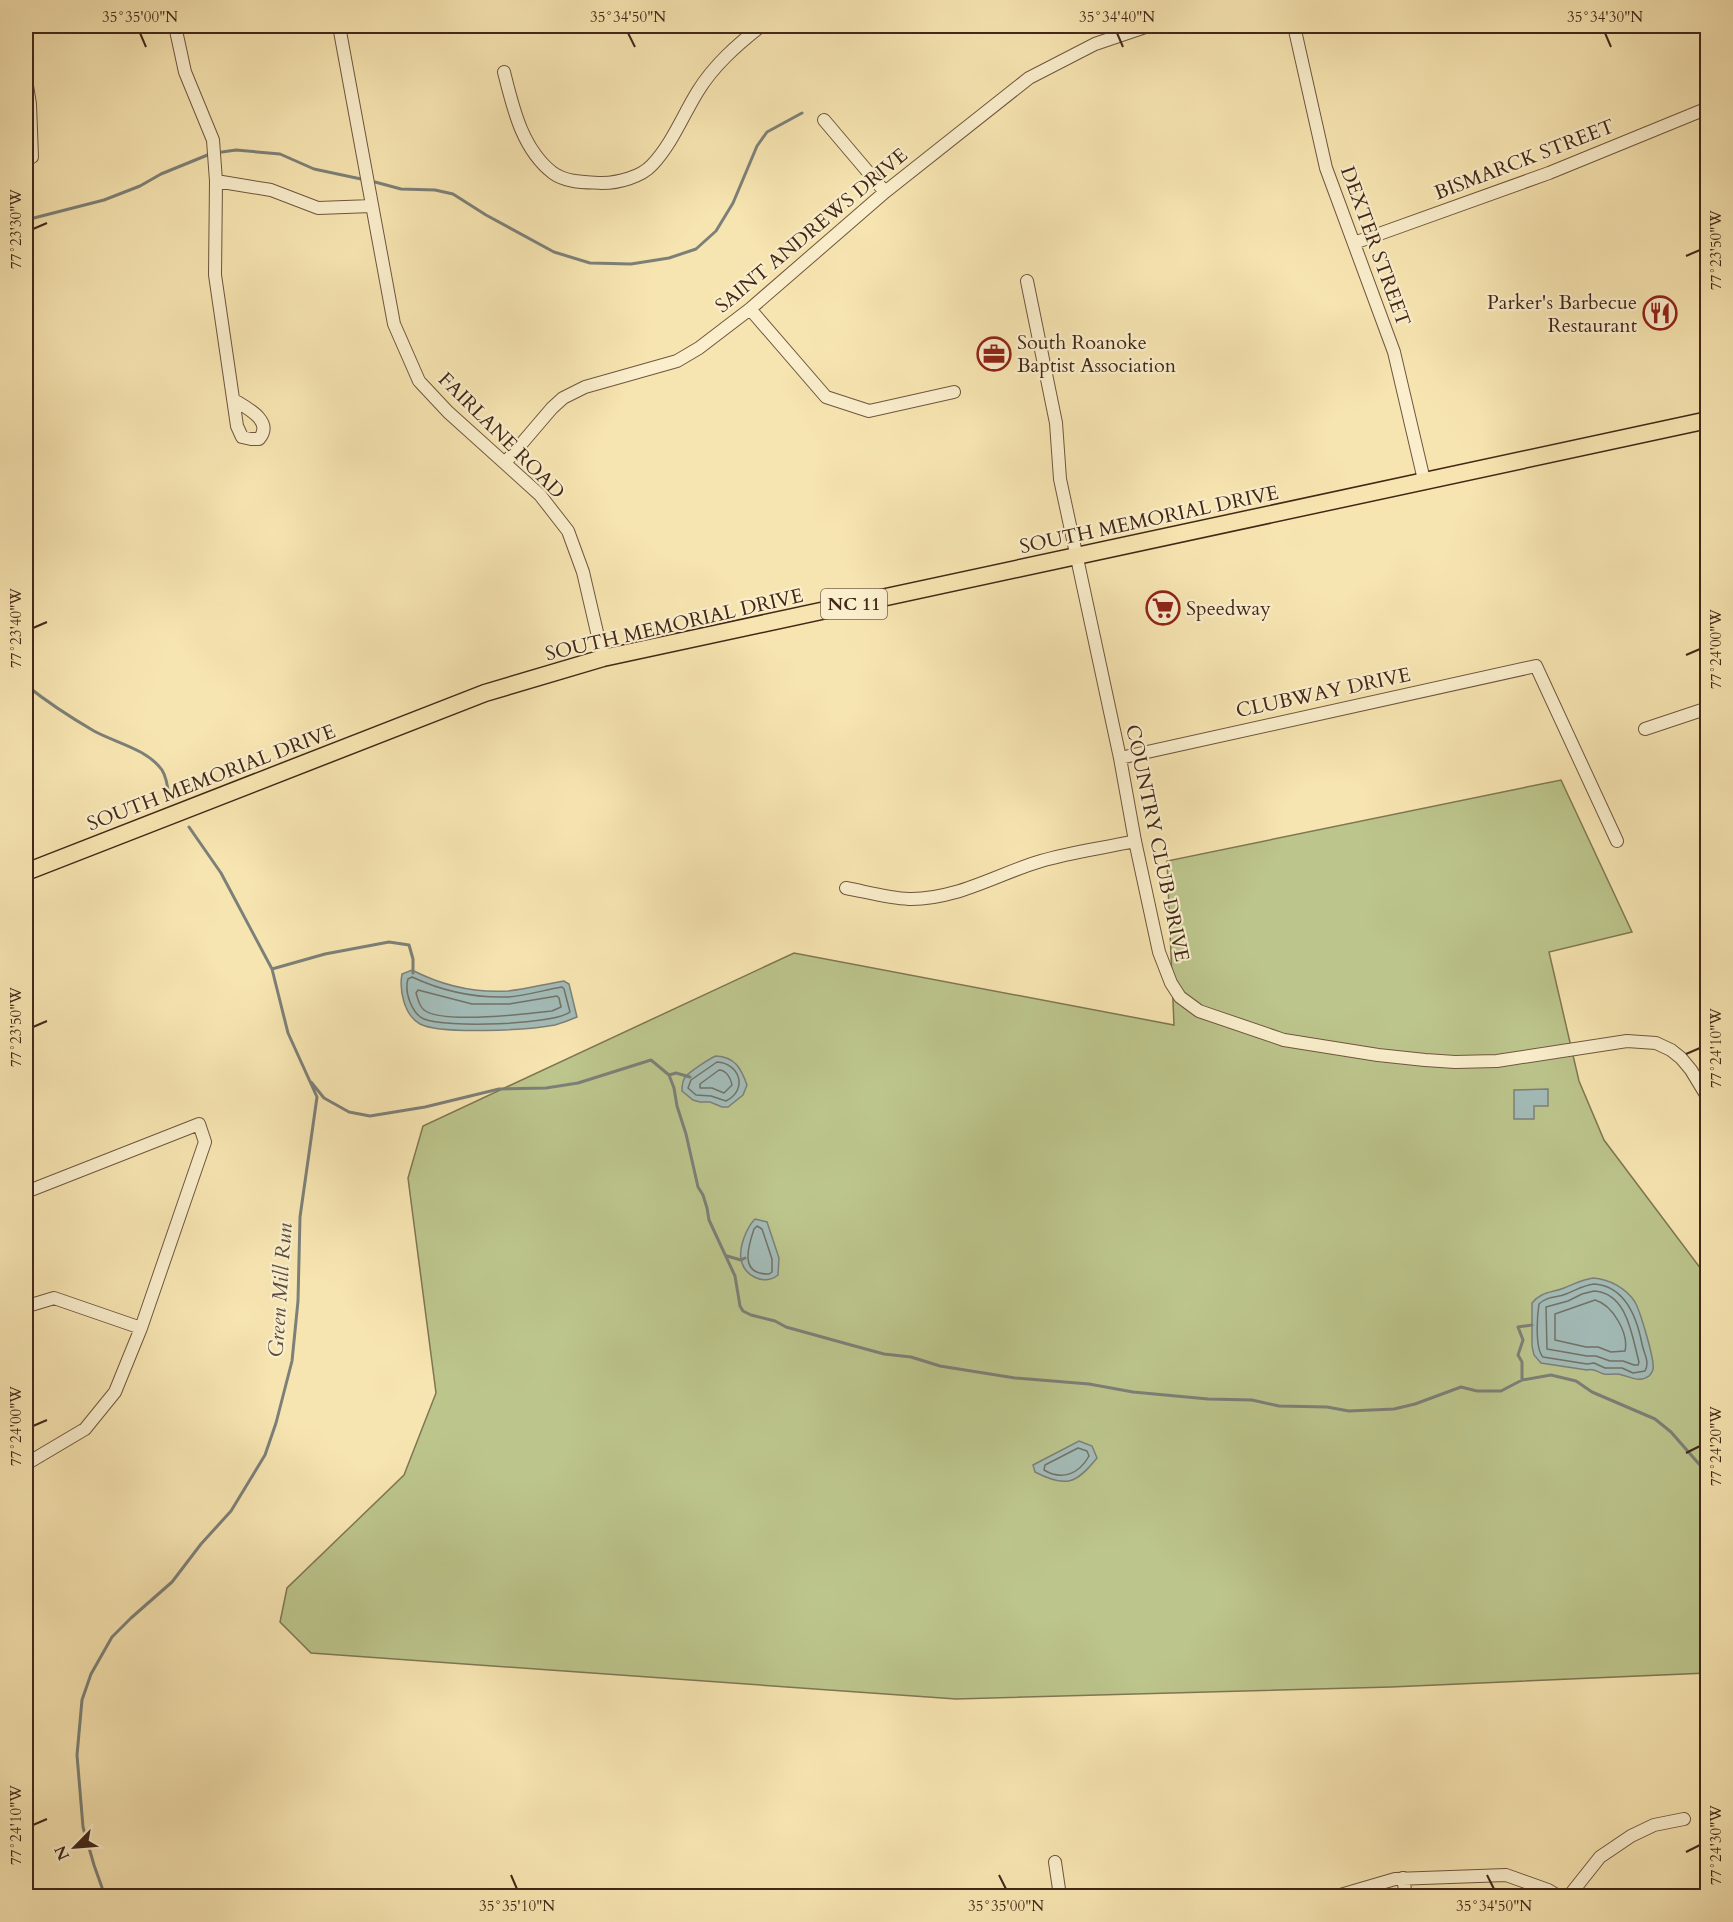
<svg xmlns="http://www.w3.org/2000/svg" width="1733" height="1922" font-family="Cardo,serif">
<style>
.green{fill:#bcc58c;stroke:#7f7652;stroke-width:1.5}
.water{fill:#a3bcb8;stroke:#7c8078;stroke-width:1.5}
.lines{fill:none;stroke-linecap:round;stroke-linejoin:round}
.shore{stroke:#727268;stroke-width:1.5}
.stream{stroke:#7c8078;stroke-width:3}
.minor-casing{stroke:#6f563f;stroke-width:14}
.major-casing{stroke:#422719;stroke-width:19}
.minor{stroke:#faeecc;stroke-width:12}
.major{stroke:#f7e5b1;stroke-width:16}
.ticks{fill:none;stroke:#422719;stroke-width:2}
.labels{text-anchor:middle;stroke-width:4.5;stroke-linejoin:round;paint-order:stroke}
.shield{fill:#faeecc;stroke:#79634f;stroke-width:1.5}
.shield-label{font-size:18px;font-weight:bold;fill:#422719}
.street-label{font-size:20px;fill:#422719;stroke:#faeecc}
.poi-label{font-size:20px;fill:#422719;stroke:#faeecc;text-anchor:start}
.water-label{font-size:21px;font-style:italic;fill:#5a4c41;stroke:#faeecc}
.neatline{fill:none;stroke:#422719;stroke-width:2}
.ticks-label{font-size:15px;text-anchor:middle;fill:#422719}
</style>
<rect width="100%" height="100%" fill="#f7e5b1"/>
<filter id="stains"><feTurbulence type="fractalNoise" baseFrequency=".00333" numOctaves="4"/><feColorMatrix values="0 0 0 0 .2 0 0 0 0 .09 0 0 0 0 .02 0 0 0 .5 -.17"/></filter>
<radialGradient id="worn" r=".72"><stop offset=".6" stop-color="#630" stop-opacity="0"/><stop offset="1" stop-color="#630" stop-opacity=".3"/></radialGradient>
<path class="green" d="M1561,780L1632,932L1549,952L1579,1081L1604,1140L1707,1277V1673L1391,1687L956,1699L311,1653L280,1622L287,1588L404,1475L436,1393L408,1178L423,1126L794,953L1174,1025L1167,861Z"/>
<path class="water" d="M412,970C441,985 475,993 508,991C527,989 545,984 564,981L569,984L577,1017C570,1020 562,1023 555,1025C529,1030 441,1035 420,1024C404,1015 399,990 402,974Z
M716,1056C735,1057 741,1068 747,1085L743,1095L728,1107H722L710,1102H700L693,1100L682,1091C682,1086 682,1080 686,1076C691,1071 710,1058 716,1056Z
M1548,1089V1106H1534V1119H1514V1090Z
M755,1219L767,1222L779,1258L778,1275C764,1286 744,1276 741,1259C739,1246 747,1227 755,1219Z
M1593,1278C1609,1279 1626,1288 1635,1302C1640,1311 1655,1360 1653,1369C1653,1371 1650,1375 1649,1376C1640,1383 1631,1377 1622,1375C1617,1373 1610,1375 1604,1374C1597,1372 1594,1368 1587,1370L1541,1363L1534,1355L1532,1346V1303C1542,1291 1552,1293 1564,1288C1575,1284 1580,1280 1593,1278Z
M1079,1441L1092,1446L1097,1458C1076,1484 1066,1488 1035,1472L1033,1465Z"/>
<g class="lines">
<path class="shore" d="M412,977C442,991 473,998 507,997C525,996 544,990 562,987L564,989L570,1012C553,1025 445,1028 424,1019C412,1014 404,992 408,979Z
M418,990L472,1004H509L557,996L559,998L561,1007L552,1011C527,1014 442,1024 424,1010C419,1006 418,999 416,993Z
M717,1062C739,1063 749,1089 726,1101L711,1096L696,1095L688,1088L691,1080Z
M719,1070C726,1070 731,1078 732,1085L724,1093L712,1088H700V1084Z
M757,1226L762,1229L772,1259V1272L769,1274C739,1275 748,1247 754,1229Z
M1594,1284C1625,1286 1637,1318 1642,1344C1644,1354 1650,1362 1645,1371L1633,1373L1622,1368H1605L1594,1363L1587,1364L1543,1357C1535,1349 1537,1316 1539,1304C1547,1296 1556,1298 1566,1294C1577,1290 1581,1286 1594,1284Z
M1594,1291C1628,1293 1632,1337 1639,1362L1638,1365H1634L1623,1361H1610L1596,1356H1587L1547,1349L1546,1307L1568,1301L1582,1294Z
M1595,1300C1613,1305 1629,1334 1625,1351L1611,1352L1598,1347H1586L1555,1340V1314Z
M1078,1448L1087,1451L1089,1456C1079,1474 1062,1481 1044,1470L1045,1465Z"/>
<path class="stream" d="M222,152L236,150L280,154L314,169L361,179
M375,182L401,189L435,190L453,194L486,215L554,252L590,263L631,264L669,258L696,249L716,231L733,203L757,146L767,132L802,113
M26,220L104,200L140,186L161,174L210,154
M26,685C47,702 70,717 94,731C116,743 147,749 162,770C167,778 168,788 169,797
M272,969L325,954L389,942L409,945L413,959V973
M669,1075L676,1073L690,1077
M311,1082L324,1098L349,1112L370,1116L425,1107L499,1089L546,1088L578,1083L651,1060L669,1075L674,1088L677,1106L686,1134L698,1187L703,1195L707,1208L709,1220L735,1276L740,1306L743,1311L751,1315L775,1321L786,1327L851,1345L884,1354L911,1357L940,1366L1015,1378L1089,1384L1133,1392L1208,1399L1252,1400L1279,1406L1327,1407L1349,1411L1394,1409L1415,1404L1461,1387L1477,1391H1501L1522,1380L1551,1375L1576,1381L1592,1392L1655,1419L1671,1432L1699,1464L1708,1472
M727,1256L741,1260L745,1258
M1522,1380V1362L1518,1355L1523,1340L1518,1327L1532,1325
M105,1896L94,1865L83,1827L77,1755L82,1700L91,1674L112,1637L131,1618L172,1582L201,1544L231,1511L265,1455L276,1423L292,1361L298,1301L300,1217L317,1097L288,1033L272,969L221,873L189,827"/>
<g class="minor-casing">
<path id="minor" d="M175,26L185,72L213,140L216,181L215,275L237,426L242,437L251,439H259C274,421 247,408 234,400
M339,26L394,324L419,381L448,412L540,495L568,531L583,572L603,658
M1294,26L1326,168L1394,352L1424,480
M504,72C513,108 522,149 553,173C567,183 586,182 602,183C618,183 641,177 652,165C672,144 683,115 698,91C714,65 737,45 761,26
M26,80L30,104L32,157
M824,120L885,192
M216,181L271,190L318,208L372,206
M1354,243L1549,173L1708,108
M1027,281L1056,423L1060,479L1120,758L1135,841L1159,952L1171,983L1180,997L1199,1011L1284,1040L1378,1055L1425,1060L1455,1062L1497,1061L1627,1041L1656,1043L1671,1050L1681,1058L1691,1070L1708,1098
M750,309L826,397L869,411L954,392
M505,463L552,408L563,398L585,387L677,361L699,348L750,309L885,192L1029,78L1095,44L1148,26
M1645,729L1708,708
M1120,758L1536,666L1617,841
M846,888C867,892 888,898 909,899C956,900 997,874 1041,861C1071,852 1104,848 1135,841
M26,1192L199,1124L205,1142L141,1328L115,1392L85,1429L26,1464
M26,1308L31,1305L54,1298L141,1328
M1055,1862L1060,1896
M1403,1878L1406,1896
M1337,1896L1395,1879L1506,1875L1548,1890L1558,1896
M1569,1896L1600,1857L1631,1836L1654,1825L1684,1819"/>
</g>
<g class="major-casing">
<path id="major" d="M26,872L485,693L603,658L1708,420"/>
</g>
<use href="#minor" class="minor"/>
<use href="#major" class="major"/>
</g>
<path class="ticks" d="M140,33L146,47M628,33L635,47M1117,33L1123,47M1605,33L1611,47M33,229L47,223M1686,256L1700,250M33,628L47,622M1686,655L1700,649M33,1027L47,1021M1686,1054L1700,1048M33,1426L47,1420M1686,1453L1700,1446M33,1825L47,1819M1686,1852L1700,1845M511,1875L517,1889M999,1875L1006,1889M1487,1875L1494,1889"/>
<defs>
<g id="restaurant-ring" transform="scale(1.725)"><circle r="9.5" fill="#faeecc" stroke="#8f2418" stroke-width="1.5"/><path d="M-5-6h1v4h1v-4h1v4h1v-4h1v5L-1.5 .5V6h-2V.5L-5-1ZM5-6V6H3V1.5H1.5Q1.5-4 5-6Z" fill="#8f2418"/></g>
<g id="office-ring" transform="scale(1.725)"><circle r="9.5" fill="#faeecc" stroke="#8f2418" stroke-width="1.5"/><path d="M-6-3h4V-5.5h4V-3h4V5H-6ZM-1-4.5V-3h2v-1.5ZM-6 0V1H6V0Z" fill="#8f2418"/></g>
<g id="supermarket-ring" transform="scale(1.725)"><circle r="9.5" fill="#faeecc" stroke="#8f2418" stroke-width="1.5"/><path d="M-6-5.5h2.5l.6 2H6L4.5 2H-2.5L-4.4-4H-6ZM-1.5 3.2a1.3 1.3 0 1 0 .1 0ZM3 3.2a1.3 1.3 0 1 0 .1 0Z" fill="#8f2418"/></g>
</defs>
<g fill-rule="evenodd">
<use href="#restaurant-ring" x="1660" y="313"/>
<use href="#office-ring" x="994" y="354"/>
<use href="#supermarket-ring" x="1163" y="608"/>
</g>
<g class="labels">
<rect class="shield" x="821" y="589" width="66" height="30" rx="4.5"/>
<g class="shield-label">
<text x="854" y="610">NC 11</text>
</g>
<g class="street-label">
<text transform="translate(1524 159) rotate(-21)" y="7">BISMARCK STREET</text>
<text transform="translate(811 230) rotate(-40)" y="7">SAINT ANDREWS DRIVE</text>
<text transform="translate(1376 246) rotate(70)" y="7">DEXTER STREET</text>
<text transform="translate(502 435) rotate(45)" y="7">FAIRLANE ROAD</text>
<text transform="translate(1149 519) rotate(-12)" y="7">SOUTH MEMORIAL DRIVE</text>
<text transform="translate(674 624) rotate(-13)" y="7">SOUTH MEMORIAL DRIVE</text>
<text transform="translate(1323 692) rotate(-12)" y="7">CLUBWAY DRIVE</text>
<text transform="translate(211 777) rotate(-21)" y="7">SOUTH MEMORIAL DRIVE</text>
<text transform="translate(1158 843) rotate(78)" y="7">COUNTRY CLUB DRIVE</text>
</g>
<g class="poi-label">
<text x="1637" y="309" text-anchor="end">Parker's Barbecue<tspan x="1637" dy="23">Restaurant</tspan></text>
<text x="1017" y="349">South Roanoke<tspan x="1017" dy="23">Baptist Association</tspan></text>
<text x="1186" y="615">Speedway</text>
</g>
<g class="water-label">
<text transform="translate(280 1290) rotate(-86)" y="7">Green Mill Run</text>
</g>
</g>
<rect width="1733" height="1922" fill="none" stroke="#f7e5b1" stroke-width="66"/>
<g transform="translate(75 1847) rotate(245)" stroke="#faeecc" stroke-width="4.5" paint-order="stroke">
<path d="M0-4.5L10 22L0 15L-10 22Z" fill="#422719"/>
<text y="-9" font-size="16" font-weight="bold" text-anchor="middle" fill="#422719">N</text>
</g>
<rect x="33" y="33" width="1667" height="1856" class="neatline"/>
<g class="ticks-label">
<text x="140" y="22">35°35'00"N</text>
<text x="628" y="22">35°34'50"N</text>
<text x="1117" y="22">35°34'40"N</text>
<text x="1605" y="22">35°34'30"N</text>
<text transform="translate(16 229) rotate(-90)" y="5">77°23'30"W</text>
<text transform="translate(1716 250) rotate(-90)" y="5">77°23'50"W</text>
<text transform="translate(16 628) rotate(-90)" y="5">77°23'40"W</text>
<text transform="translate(1716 649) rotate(-90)" y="5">77°24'00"W</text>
<text transform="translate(16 1027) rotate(-90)" y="5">77°23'50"W</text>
<text transform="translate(1716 1048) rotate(-90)" y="5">77°24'10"W</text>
<text transform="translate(16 1426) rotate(-90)" y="5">77°24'00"W</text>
<text transform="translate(1716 1446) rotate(-90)" y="5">77°24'20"W</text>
<text transform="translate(16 1825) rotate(-90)" y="5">77°24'10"W</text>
<text transform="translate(1716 1845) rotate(-90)" y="5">77°24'30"W</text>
<text x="517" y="1911">35°35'10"N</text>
<text x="1006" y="1911">35°35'00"N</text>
<text x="1494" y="1911">35°34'50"N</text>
</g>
<rect width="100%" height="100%" filter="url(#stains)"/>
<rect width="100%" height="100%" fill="url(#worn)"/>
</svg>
